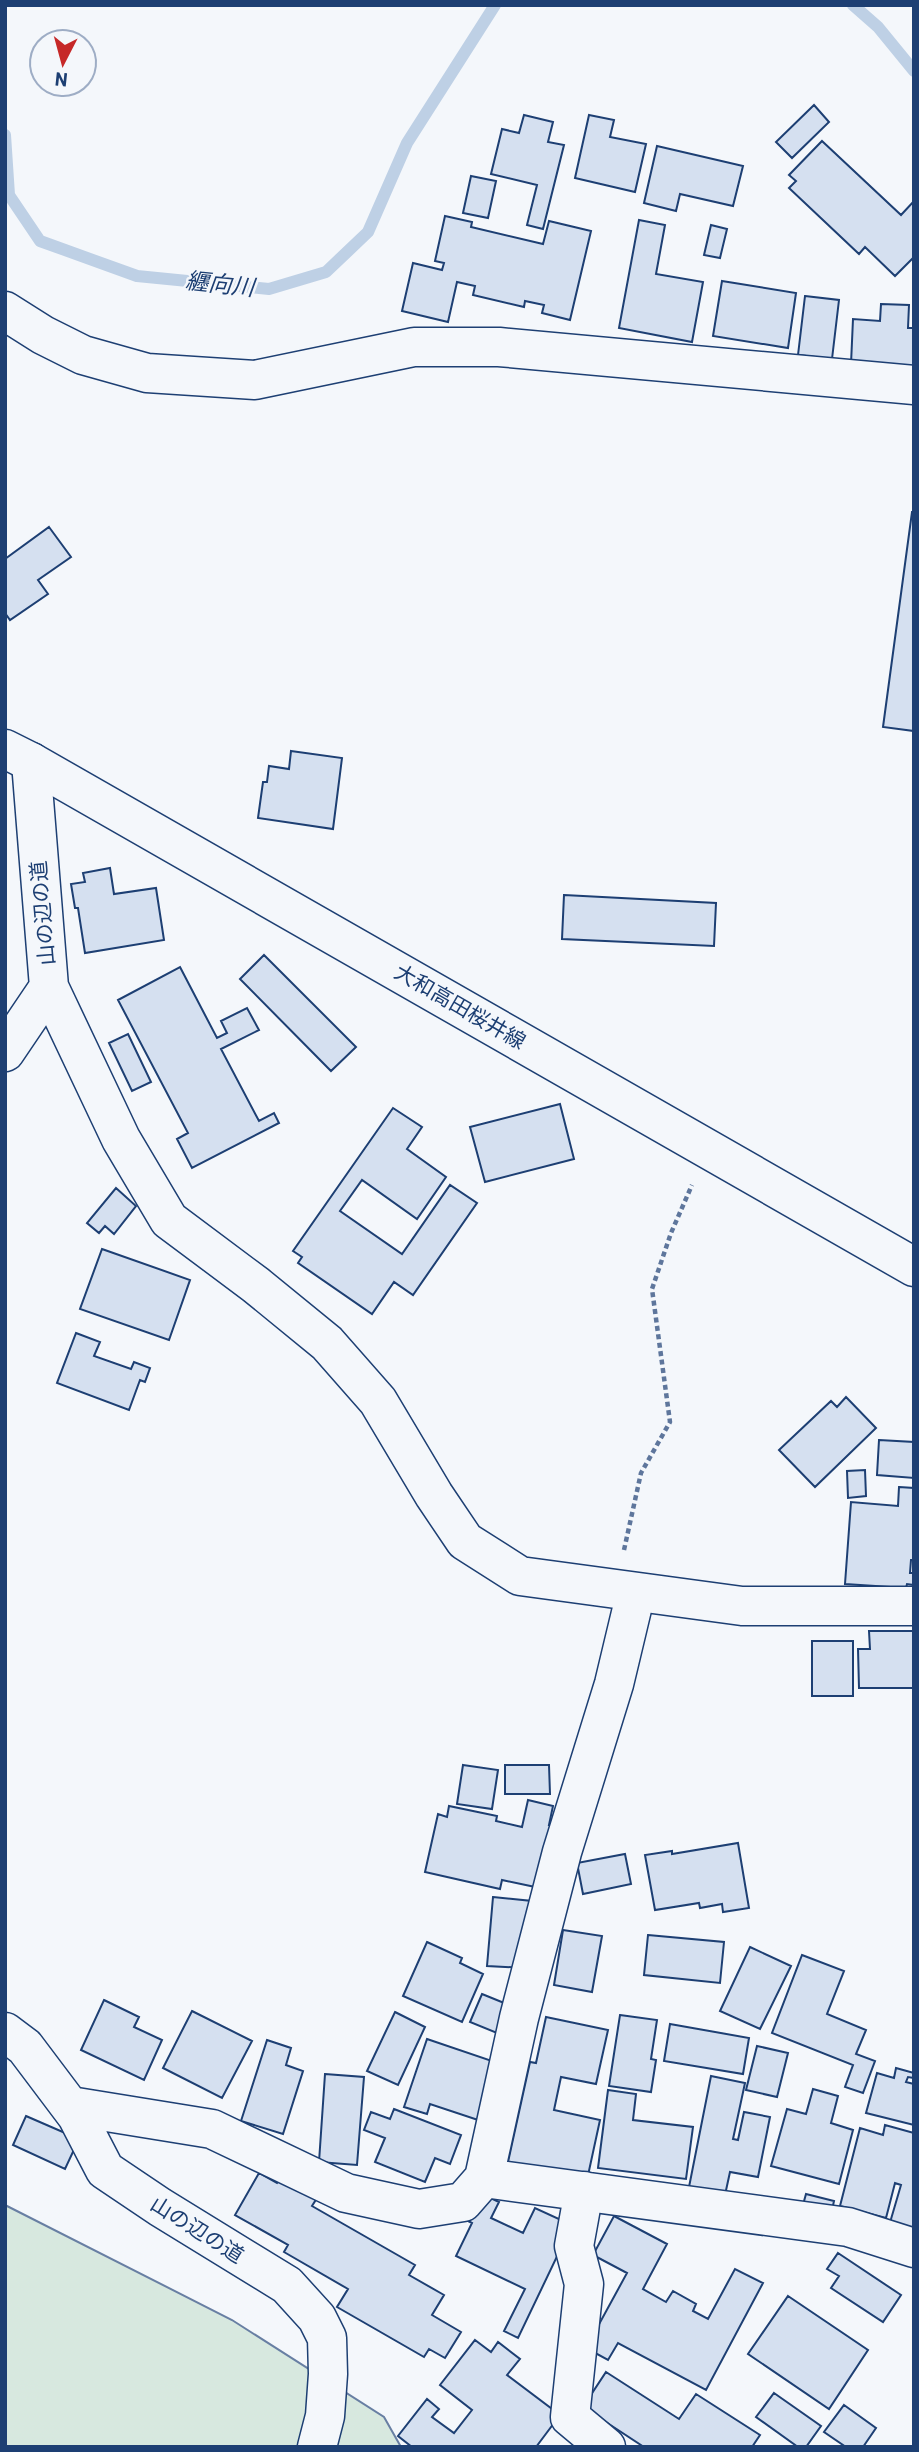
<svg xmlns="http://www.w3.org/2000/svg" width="919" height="2452" font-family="Barlow,'Noto Sans JP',sans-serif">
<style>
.green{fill:#d7e8df;stroke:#687fa3;stroke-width:2}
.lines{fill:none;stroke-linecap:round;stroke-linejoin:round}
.stream{stroke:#bed0e5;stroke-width:12}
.building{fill:#d5e0f0;stroke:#1d3f73;stroke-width:2}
.minor-casing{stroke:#1d3f73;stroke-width:41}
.major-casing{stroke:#1d3f73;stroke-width:41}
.path{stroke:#5e769c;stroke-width:4.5;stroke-dasharray:5 3.5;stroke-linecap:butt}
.minor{stroke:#f4f7fb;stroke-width:38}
.major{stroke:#f4f7fb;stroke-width:38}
.labels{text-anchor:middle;stroke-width:5;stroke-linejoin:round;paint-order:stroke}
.street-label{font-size:21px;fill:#1d3f73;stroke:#f4f7fb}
.water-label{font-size:23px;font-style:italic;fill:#1d3f73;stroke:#f4f7fb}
</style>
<rect width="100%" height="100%" fill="#f4f7fb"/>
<path class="green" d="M5,2205L232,2320L384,2417L401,2447H5Z"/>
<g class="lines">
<path class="stream" d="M853,5L878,27L914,71
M5,135L9,195L40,241L137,276L269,289L326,272L368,232L407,143L495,5"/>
</g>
<path class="building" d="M814,105L829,122L792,158L776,142Z
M524,115L553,122L548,142L564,145L543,229L527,225L537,185L491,174L502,129L519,133Z
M589,115L614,120L610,137L646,144L635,192L575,178Z
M822,141L901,215L914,201V257L895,276L865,247L859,254L789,188L796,181L789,175Z
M657,146L743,166L733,206L680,194L676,211L644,203Z
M471,176L496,181L488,218L463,213Z
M445,216L472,222L471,227L543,244L549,221L591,231L570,320L542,313L544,305L525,301L524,307L473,295L475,286L457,282L448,322L402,311L413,263L442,270L444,263L435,261Z
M639,220L665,225L656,274L703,282L692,342L619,328Z
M711,225L727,229L720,258L704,255Z
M722,281L796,293L788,348L713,336Z
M805,296L839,300L832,359L798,355Z
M881,304L909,305L908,328H914V367L851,364L853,319L880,321Z
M912,512H914V731L883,727Z
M49,527L71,557L38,580L48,594L10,620L5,613V559Z
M291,751L342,758L333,829L258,818L263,782H267L269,766L289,769Z
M110,868L114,894L156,888L164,940L85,953L78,908H75L71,884L85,882L83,873Z
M564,895L716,903L714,946L562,939Z
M264,955L356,1047L331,1071L240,979Z
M180,967L217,1038L227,1033L221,1021L247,1008L259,1030L221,1049L259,1121L274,1113L279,1123L192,1168L177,1139L188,1133L118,1000Z
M128,1034L151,1082L132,1091L109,1043Z
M560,1104L574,1159L485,1182L470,1127Z
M393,1108L422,1127L407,1149L446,1177L417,1219L362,1180L340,1211L402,1254L450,1185L477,1203L413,1295L394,1282L372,1314L298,1263L302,1257L293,1251Z
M116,1188L136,1206L114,1234L105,1226L99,1233L87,1223Z
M102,1249L190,1280L169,1340L80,1309Z
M76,1333L100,1342L94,1356L131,1369L134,1362L150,1368L145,1382L140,1380L129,1410L57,1383Z
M846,1397L876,1428L815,1487L779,1450L831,1401L837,1407Z
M879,1440L914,1442V1478L877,1475Z
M865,1470L866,1496L848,1498L847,1471Z
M899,1487L914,1488V1560H911L910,1573H914V1585L907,1584L906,1588L845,1584L851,1502L898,1506Z
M869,1631H914V1688H859L858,1649H870Z
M812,1641H853V1696H812Z
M463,1765L498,1770L492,1809L457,1804Z
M505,1765H549L550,1794H505Z
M528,1800L553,1806L549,1825H554L540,1888L502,1880L500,1889L425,1872L438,1814L447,1817L449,1806L497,1816L496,1821L522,1827Z
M738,1843L749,1908L723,1912L722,1904L700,1908L699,1903L655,1910L645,1855L672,1851V1854Z
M625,1854L631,1884L583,1894L577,1863Z
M493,1897L532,1901L526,1968L487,1966Z
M563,1930L602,1936L592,1992L554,1985Z
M648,1935L724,1942L720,1983L644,1975Z
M427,1942L462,1958L460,1963L483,1974L462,2022L403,1996Z
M750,1947L791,1966L760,2029L720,2011Z
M802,1955L844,1971L827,2014L866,2030L856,2054L875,2061L863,2093L845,2087L853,2065L772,2033Z
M482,1994L519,2009L507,2037L470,2022Z
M104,2000L139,2017L134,2027L162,2040L144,2080L81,2050Z
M192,2011L252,2041L222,2098L163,2068Z
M395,2012L425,2027L398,2085L367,2071Z
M620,2015L657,2020L651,2059L656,2060L651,2092L609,2086Z
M546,2017L608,2030L596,2084L561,2077L554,2110L600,2120L587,2180L508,2162L530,2062L536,2063Z
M670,2024L749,2038L743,2074L664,2061Z
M427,2039L498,2063L478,2120L430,2104L427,2114L404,2107Z
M267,2040L291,2048L286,2065L303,2071L283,2134L241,2121Z
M757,2046L788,2053L777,2097L746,2090Z
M896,2068L914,2073V2078L908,2077L906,2082L914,2084V2125L866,2113L877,2073L894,2078Z
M325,2074L364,2077L357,2165L319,2162Z
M711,2076L745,2083L733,2139L738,2140L744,2112L770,2117L758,2177L730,2172L725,2195L689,2187Z
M813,2089L838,2096L831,2123L853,2130L839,2184L771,2166L787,2109L806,2114Z
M608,2090L636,2094L633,2120L693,2127L686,2179L598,2168Z
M394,2109L461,2135L450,2164L435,2158L425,2182L375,2162L385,2138L364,2130L371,2112L390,2119Z
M26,2116L79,2139L65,2169L13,2145Z
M885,2125L914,2133V2240L889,2226L901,2185L895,2183L886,2218L840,2206L860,2128L883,2135Z
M259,2173L277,2183L281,2178L317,2198L312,2206L415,2265L409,2275L444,2295L432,2315L461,2332L445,2358L429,2349L424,2357L337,2307L348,2289L284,2252L288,2245L235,2215Z
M480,2193L499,2202L491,2218L523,2233L535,2208L572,2225L518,2338L504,2331L525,2289L456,2256L472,2223L468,2221Z
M806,2194L834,2201L830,2219L801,2212Z
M614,2216L667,2244L643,2289L666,2302L673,2291L696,2304L693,2311L708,2319L735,2269L763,2283L706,2390L618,2343L608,2360L586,2348L627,2273L593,2255Z
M838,2253L901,2295L883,2322L831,2288L839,2276L827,2269Z
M788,2296L868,2350L829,2409L748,2354Z
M475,2340L491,2352L498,2342L520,2359L507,2375L560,2415L536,2447H412L398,2436L427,2399L439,2409L432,2417L454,2433L472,2410L440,2385Z
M606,2372L679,2419L696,2394L760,2435L752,2447H644L583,2407Z
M774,2393L821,2426L806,2447H798L756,2417Z
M844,2405L876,2428L863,2447H846L824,2432Z"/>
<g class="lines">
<g class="minor-casing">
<path id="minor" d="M5,311L43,335L83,355L147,373L255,380L414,347H499L914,385
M49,987L121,1139L169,1220L256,1285L327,1343L378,1401L434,1495L465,1541L520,1576L742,1606H914
M5,1052L49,987L31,762
M5,2032L25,2047L77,2116L105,2170L160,2207L287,2285L317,2318L327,2338L328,2374L325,2416L317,2447
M70,2106L212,2129L346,2193L419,2209L463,2202L484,2178L519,2018L562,1852L614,1684L636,1592
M484,2178L848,2227L914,2248
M584,2191L574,2246L584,2284L570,2417L606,2447"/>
</g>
<g class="major-casing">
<path id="major" d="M5,749L31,762L914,1267"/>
</g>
<path class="path" d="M624,1550L641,1473L670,1422L652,1289L671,1233L692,1185"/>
<use href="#minor" class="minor"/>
<use href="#major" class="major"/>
</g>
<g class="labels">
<g class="street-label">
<text transform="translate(43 913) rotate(-95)" y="7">山の辺の道</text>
<text transform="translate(460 1007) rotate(30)" y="7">大和高田桜井線</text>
<text transform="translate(197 2230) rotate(32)" y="7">山の辺の道</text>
</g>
<g class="water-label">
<text transform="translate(220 284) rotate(6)" y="8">纒向川</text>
</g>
</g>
<rect width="919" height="2452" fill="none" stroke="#1d3f73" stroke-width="14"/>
<g transform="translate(63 63) rotate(186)"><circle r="33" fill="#f4f7fb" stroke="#9eadc5" stroke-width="2"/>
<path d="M0-5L12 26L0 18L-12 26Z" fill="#c62828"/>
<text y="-10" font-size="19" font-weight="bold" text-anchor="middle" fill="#1d3f73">N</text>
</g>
</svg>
